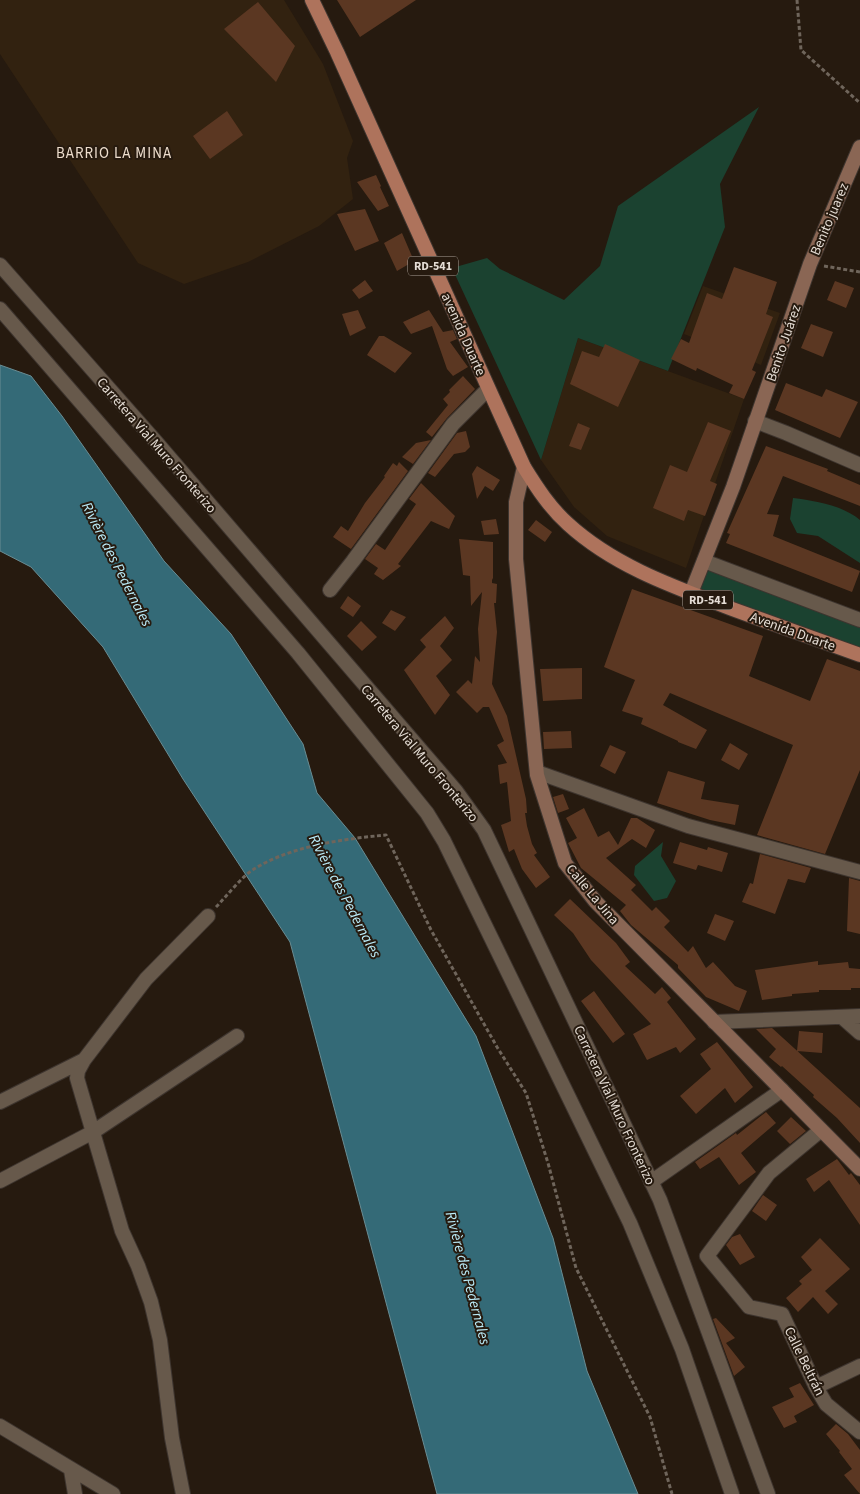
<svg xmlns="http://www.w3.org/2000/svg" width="860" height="1494" font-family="'Source Sans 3',sans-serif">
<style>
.built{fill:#322210}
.green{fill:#1b4230}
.water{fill:#346a77;stroke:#698c93}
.building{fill:#5b3722}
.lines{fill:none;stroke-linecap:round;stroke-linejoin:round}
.minor-casing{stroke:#3e352f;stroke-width:16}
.tertiary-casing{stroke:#3e352f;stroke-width:16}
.secondary-casing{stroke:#3e352f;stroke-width:16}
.primary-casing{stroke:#3e352f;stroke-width:16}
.path{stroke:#6f655b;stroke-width:3;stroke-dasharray:4 2.5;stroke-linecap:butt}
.minor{stroke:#67594b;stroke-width:14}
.tertiary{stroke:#67594b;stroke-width:14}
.secondary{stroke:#8a6654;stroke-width:14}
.primary{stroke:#ae735c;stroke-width:14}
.labels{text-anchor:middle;stroke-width:4;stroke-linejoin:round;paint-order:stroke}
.shield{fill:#261a0f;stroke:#aca29a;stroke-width:1}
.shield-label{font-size:12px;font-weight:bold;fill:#e5ddd5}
.street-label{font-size:14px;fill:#e5ddd5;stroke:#261a0f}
.neighbourhood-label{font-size:15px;letter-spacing:1px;fill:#edddcd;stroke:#261a0f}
.water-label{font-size:15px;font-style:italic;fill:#bbedfa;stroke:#261a0f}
</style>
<rect width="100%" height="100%" fill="#261a0f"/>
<path class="built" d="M0,0H284L323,64L353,141L347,158L353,199L319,226L248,262L184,284L138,263L0,54Z
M703,286L780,313L761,365L684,334Z
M578,338L744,399L686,568L607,536L574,507L541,460Z"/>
<path class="green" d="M759,107L720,184L725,227L668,371L578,338L541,460L452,268L487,258L500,269L564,300L600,266L618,206Z
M793,498C816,501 842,505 860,520V563L818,536L797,533L790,519Z
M704,561L860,620V655L691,593Z
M663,842L661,856L676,881L667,898L654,901L634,875L635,866Z"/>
<path class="water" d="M0,365L31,376L62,416L164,561L231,634L303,744L317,793L355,838L476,1036L553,1238L587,1371L638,1494H437L290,942L183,779L103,647L31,567L0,551Z"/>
<path class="building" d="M337,0H416L360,37Z
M258,2L295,46L276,82L224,29Z
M227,111L243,135L210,159L193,136Z
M376,175L381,186L380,187L389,206L378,211L357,182Z
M365,209L379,241L355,251L337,214Z
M402,233L414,261L397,271L384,243Z
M734,267L777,282L766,314L773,317L752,370L756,372L744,399L729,393L733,385L697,368L696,371L671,359L681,339L689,343L707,293L722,299Z
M365,280L373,291L359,299L352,290Z
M835,281L854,288L846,308L827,300Z
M358,310L366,328L350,336L342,314Z
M429,310L443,332L453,330L457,339L450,342L468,367L453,376L447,369L432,326L411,334L403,322Z
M811,324L833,332L823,357L801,348Z
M379,336H384L412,353L395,373L367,355Z
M605,344L640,360L618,407L570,384L582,351L599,357Z
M463,376L475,389L447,418L432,437L426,432L448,405L443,399L450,392L449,390Z
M786,383L822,397L826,389L858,402L840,438L775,410Z
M708,422L731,431L710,481L717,484L705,516L688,510L684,521L653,508L670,465L687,472Z
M578,423L590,428L581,450L569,446Z
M466,431L470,447L465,452L454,454L435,477L428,473L457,433Z
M431,440L413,464L402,457L416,443Z
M766,446L828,469L827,471L860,485V506L783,476L767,514L779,515L773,536L860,571L852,592L726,543L730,534L727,533Z
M399,462L408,471L351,549L333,537L341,526L348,531L365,503L385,477L384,476L393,463L397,466Z
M477,466L500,480L493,491L485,486L477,499L472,474Z
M421,483L455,516L449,529L431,521L398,564L401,566L383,580L374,574L378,568L365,559L376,544L385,550L416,504L409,499Z
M496,519L499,534L484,535L481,521Z
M536,520L552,532L545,542L528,530Z
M459,539L493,542V578L492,580V583L497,584L496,603H494L497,632L492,684L507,716L526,799L527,813H525L527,826L532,844L537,853L534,855L550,877L536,888L522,869L514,849L509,852L501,825L511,821L507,782L500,784L498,765L507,763L497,745L504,741L489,707H483L477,713L456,692L468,680L472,684L475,656L480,662L478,629L482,592L471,606L470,576L463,575Z
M632,589L763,636L749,676L810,701L827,659L860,671V770L825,854L757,835L793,745L670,693L663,705L707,730L696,749L678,742V741L641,724L643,718L622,711L635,680L604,667Z
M348,596L361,606L353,617L340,608Z
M391,610L406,617L395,631L382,623Z
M445,616L454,628L440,646L452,660L436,676L450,695L435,715L404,670L426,647L420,640Z
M361,621L377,637L362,651L347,636Z
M582,668V699L543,701L540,669Z
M571,731L572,748L544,749L543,732Z
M730,743L748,754L739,770L721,760Z
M610,745L626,752L615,774L600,766Z
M668,771L705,782L701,799L739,805L735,825L710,820L657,803Z
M563,794L569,809L558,813L553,797Z
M584,808L598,837L609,831L618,845L631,818H637L655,830L646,848L632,839L606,858L636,885L631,890L652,911L656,907L670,921L664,927L688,952L693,946L706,968L713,962L735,986L747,991L739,1011L706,997L678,968V965L631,925L620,911L626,905L581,868L568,843L577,838L566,818Z
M680,842L707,850L708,847L728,853L722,872L698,865L696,870L673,863Z
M760,854L811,868L805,883L788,879L775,914L742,902L750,883L753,884Z
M849,878L860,881V934L847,931Z
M570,899L616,943L630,962L625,966L655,994L662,987L671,998L667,1002L696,1039L680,1053L676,1047L647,1060L633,1034L651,1024L591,960L573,933L554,915Z
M715,914L734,921L725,941L707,933Z
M818,961V965L848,962L849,968L860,969V988H851V990H819V992L792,994V996L762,1000L755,970Z
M594,991L625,1034L613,1043L581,1001Z
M772,1028L860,1108V1143L837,1118L813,1097L814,1095L782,1066L781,1067L769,1057L776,1049L756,1029Z
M799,1031L823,1033L822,1053L797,1051Z
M717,1042L753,1087L735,1103L725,1088L696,1114L680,1096L711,1069L700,1054Z
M766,1112L776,1123L741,1153L756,1172L739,1185L719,1157L700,1169L695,1162L736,1133L737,1135Z
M791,1117L806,1131L790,1144L777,1131Z
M837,1159L849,1175L851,1173L860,1185V1225L829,1180L814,1192L806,1179Z
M763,1195L777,1205L766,1221L752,1211Z
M740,1234L755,1257L740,1265L726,1245L732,1237Z
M820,1238L850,1269L825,1291L838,1304L828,1314L813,1297L798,1312L786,1298L802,1284L799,1281L812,1270L801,1257Z
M716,1318L735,1338L726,1343L745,1367L734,1376L713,1319Z
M800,1383L814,1405L794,1416L797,1422L784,1428L772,1407L794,1397L789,1388Z
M836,1424L848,1434L860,1450V1494L844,1475L852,1469L839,1452L840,1451L826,1434Z"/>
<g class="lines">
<g class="minor-casing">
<path id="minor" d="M755,421L786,433L860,465
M704,561L860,620
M330,590L353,561L453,424L488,389
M537,772L688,826L860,872
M843,1018L860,1033
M714,1022L860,1016
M0,1102L84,1060
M821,1130L769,1173L707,1256L749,1307L782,1314L816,1387L826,1404L860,1432
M0,1181L93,1132L237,1036
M651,1182L782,1090
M816,1387L860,1366
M0,1426L113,1494
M71,1470L75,1494
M183,1494L172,1438L160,1340L151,1302L138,1266L122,1231L77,1078L78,1071L84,1060L146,979L208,916"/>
</g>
<g class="tertiary-casing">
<path id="tertiary" d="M0,265L157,443L456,791L484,830L660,1200L768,1494
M0,309L298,653L427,813L444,841L630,1223L682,1349L732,1494"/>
</g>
<g class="secondary-casing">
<path id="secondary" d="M524,467L516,502V559L537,775L565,863L595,901L860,1169
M691,593L733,487L810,264L860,147"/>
</g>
<g class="primary-casing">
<path id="primary" d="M312,0L337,52L524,467C537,488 550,508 568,524C615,567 677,588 735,610C777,625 818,640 860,655"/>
</g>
<path class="path" d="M797,0L801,50L860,103
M824,266L860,272
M216,907C226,897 242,876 254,869C291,846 343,839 386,835L431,930L497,1047L526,1093L548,1163L576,1268L650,1417L672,1494"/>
<use href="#minor" class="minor"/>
<use href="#tertiary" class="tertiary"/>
<use href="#secondary" class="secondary"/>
<use href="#primary" class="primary"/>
</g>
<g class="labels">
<g class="shield">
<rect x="408" y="256.5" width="50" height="19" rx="4"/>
<rect x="683" y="590.5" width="50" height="19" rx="4"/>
</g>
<g class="shield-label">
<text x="433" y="270">RD-541</text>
<text x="708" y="604">RD-541</text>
</g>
<g class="street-label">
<text transform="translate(829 219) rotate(-67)" y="5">Benito juarez</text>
<text transform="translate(464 334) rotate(66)" y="5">avenida Duarte</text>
<text transform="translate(783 343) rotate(-71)" y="5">Benito Juárez</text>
<text transform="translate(157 445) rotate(49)" y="5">Carretera Vial Muro Fronterizo</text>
<text transform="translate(793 631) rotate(20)" y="5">Avenida Duarte</text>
<text transform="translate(420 753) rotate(50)" y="5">Carretera Vial Muro Fronterizo</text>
<text transform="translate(593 894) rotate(50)" y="5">Calle La Jina</text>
<text transform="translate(615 1105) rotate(65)" y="5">Carretera Vial Muro Fronterizo</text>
<text transform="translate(805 1361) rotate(64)" y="5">Calle Beltrán</text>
</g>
<g class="neighbourhood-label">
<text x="114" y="158">BARRIO LA MINA</text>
</g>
<g class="water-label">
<text transform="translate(117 564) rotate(63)" y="5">Rivière des Pedernales</text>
<text transform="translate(345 896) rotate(62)" y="5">Rivière des Pedernales</text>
<text transform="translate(468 1278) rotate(75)" y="5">Rivière des Pedernales</text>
</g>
</g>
</svg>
